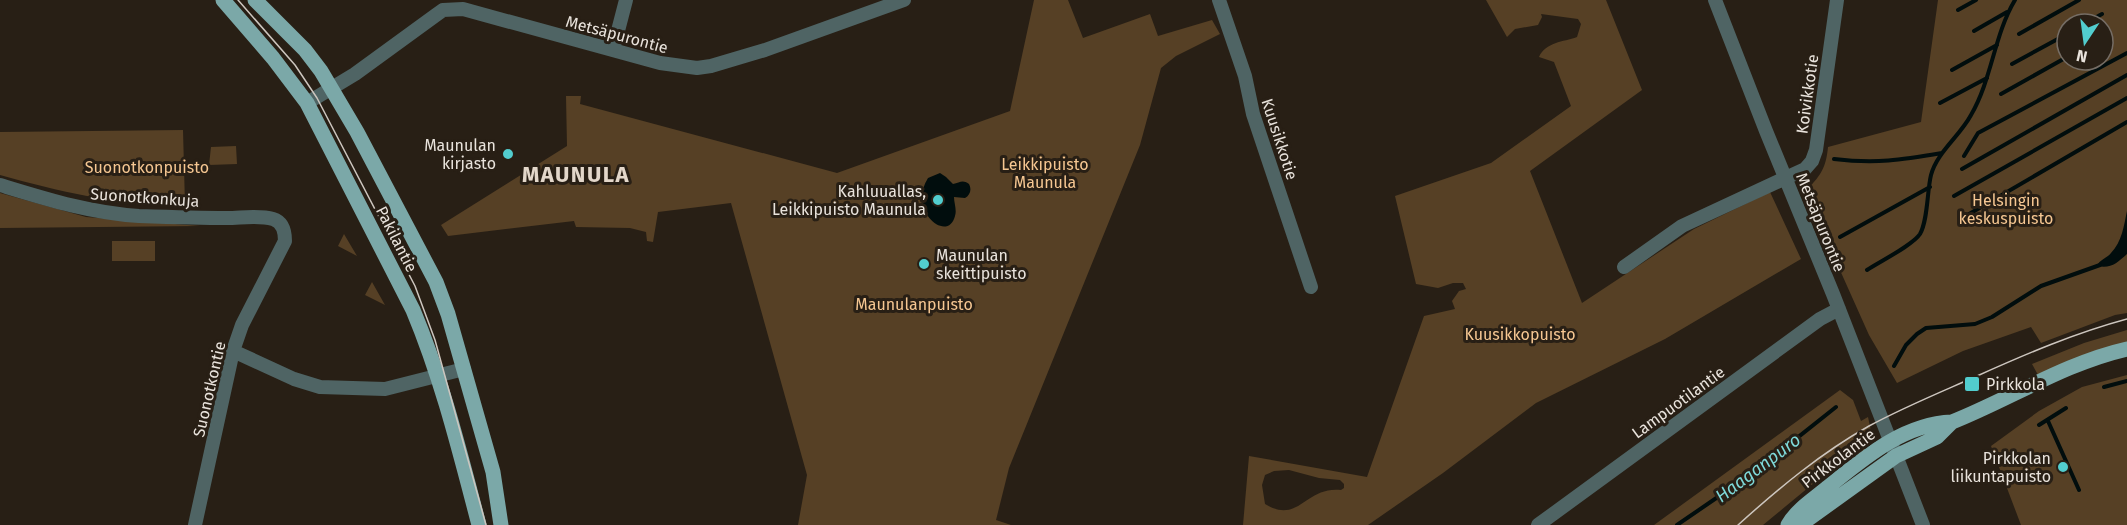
<svg xmlns="http://www.w3.org/2000/svg" width="2127" height="525" font-family="'Fira Sans',sans-serif">
<style>
.green{fill:#564025;fill-rule:evenodd}
.water{fill:#010d0d}
.lines{fill:none;stroke-linecap:round;stroke-linejoin:round}
.stream{stroke:#010d0d;stroke-width:4}
.minor{stroke:#4f6464;stroke-width:14}
.major{stroke:#7ba8a8;stroke-width:15}
.tram{stroke:#cdc6bf;stroke-width:1.5}
.poi-dot{fill:#52cdce;stroke:#281f15;stroke-width:2}
.labels{text-anchor:middle;stroke-width:6;stroke-linejoin:round;paint-order:stroke}
.street-label{font-size:16px;fill:#e9e3dc;stroke:#281f15}
.poi-label{font-size:16px;fill:#e9e3dc;stroke:#281f15;text-anchor:end}
.park-label{font-size:16px;fill:#f6c792;stroke:#281f15}
.water-label{font-size:18px;font-style:italic;fill:#7ed8d8;stroke:#281f15}
.district-label{font-size:22px;font-weight:bold;letter-spacing:1.5px;fill:#e3d7ca;stroke:#281f15}
</style>
<rect width="100%" height="100%" fill="#281f15"/>
<path class="green" d="M1034,0H1068L1083,38L1150,14L1158,36L1212,20L1220,34L1176,56L1161,68L1140,145L1009,468L996,520L1011,525H798L807,475L731,203L658,212L653,242L647,241L646,232L630,228L576,227L574,221L448,236L441,225L567,146L566,96H581L580,104L837,173L1010,111Z
M1486,0H1606L1642,90L1530,171L1582,303L1694,229L1770,192L1801,259L1665,339L1536,403L1443,473L1368,525H1243L1249,456L1367,477L1424,316L1455,309L1452,301L1459,291L1466,289L1463,283H1453L1438,288L1416,284L1395,196L1491,163L1571,106L1554,62L1539,57C1546,42 1563,42 1577,37L1581,24L1578,19L1541,14L1542,17L1538,25L1515,29L1507,37ZM1289,470L1319,478L1340,480L1344,484V488L1341,490C1305,486 1299,525 1265,504L1262,485L1265,475L1274,471Z
M1938,0H2127V313L2115,315L2041,343L2031,327L1963,351L1897,383L1869,335L1805,192C1820,176 1826,169 1828,147L1921,122ZM2067,24H2103V60H2067Z
M183,130L185,205C122,206 60,192 0,175V132Z
M236,146L237,164L209,165L211,147Z
M0,193L86,217L200,226L0,228Z
M344,234L357,256L338,246Z
M112,241H155V261H112Z
M372,282L385,305L365,295Z
M2127,330V343L2038,375L2032,364L2084,343Z
M2127,375V525H2021L1991,446L2039,411L2082,387Z
M1840,390L1853,400L1861,421L1868,417L1871,431L1866,448L1860,454L1843,459L1763,525H1654Z"/>
<path class="water" d="M940,173L946,177L953,184C960,183 962,179 969,184C972,190 970,195 965,198L954,197C954,203 957,210 955,216C948,244 907,211 928,178Z
M2127,211V254C2117,263 2111,269 2097,266C2100,259 2106,259 2111,253C2122,242 2124,225 2127,211Z"/>
<g class="lines">
<path class="stream" d="M1958,10L1976,0
M2084,24L2102,14
M1974,31L2007,12
M2019,34L2079,0
M2103,37L2104,36
M2012,64L2067,34
M1952,70L1997,45
M2001,94L2067,57
M1940,103L1987,78
M1964,156L1978,133L2127,53
M1834,159C1876,164 1901,160 1942,153
M1962,169L2127,75
M1954,196L2127,98
M1964,217L2127,122
M1840,237L1930,187
M1867,270C1879,262 1913,245 1920,234C1928,220 1927,191 1931,175C1937,152 1960,136 1971,115C1992,79 1994,35 2015,0
M1894,366L1906,345L1917,334L1926,328L1975,324L1992,317L2041,286L2100,265
M2104,387L2127,381
M2048,421L2079,490
M2039,425L2066,408
M1677,525L1728,490L1743,481L1836,407"/>
<path class="minor" d="M1219,0L1245,76L1253,114L1311,287
M1715,0L1766,131L1833,294L1923,525
M613,50L626,0
M307,103L355,74L436,15L443,10L463,9L660,63L697,68L711,66L765,50L904,0
M0,185C46,199 90,213 139,216C168,217 197,218 227,218C241,218 259,215 273,219C283,222 285,232 285,241L242,325L233,351L195,525
M1624,267L1682,226L1805,169L1812,161L1816,150L1837,0
M233,351L294,379L320,387L385,389L464,369
M1538,525L1820,319L1839,309"/>
<path class="major" d="M223,0L273,58L307,103L413,310C442,379 460,453 479,525
M255,0L305,50L321,71L357,132L436,282L448,314L493,472L501,525
M1788,525C1797,509 1814,499 1828,487C1864,458 1903,424 1952,422C2010,399 2065,363 2127,349
M1800,525L1896,456L1937,437L1952,422"/>
<path class="tram" d="M238,0L295,65L317,98L415,286L435,340L486,525
M1738,525C1779,488 1821,453 1869,426C1904,407 1941,392 1977,376C2026,354 2075,333 2127,319"/>
</g>
<g class="poi-dot">
<circle cx="508" cy="154" r="6"/>
<circle cx="938" cy="200" r="6"/>
<circle cx="924" cy="264" r="6"/>
<rect x="1964" y="376" width="16" height="16" rx="3"/>
<circle cx="2063" cy="467" r="6"/>
</g>
<g class="labels">
<g class="street-label">
<text transform="translate(617 34) rotate(15)" y="6">Metsäpurontie</text>
<text transform="translate(1807 94) rotate(-82)" y="6">Koivikkotie</text>
<text transform="translate(1280 139) rotate(72)" y="6">Kuusikkotie</text>
<text transform="translate(145 197) rotate(4)" y="6">Suonotkonkuja</text>
<text transform="translate(1821 222) rotate(68)" y="6">Metsäpurontie</text>
<text transform="translate(397 239) rotate(63)" y="6">Pakilantie</text>
<text transform="translate(209 389) rotate(-77)" y="6">Suonotkontie</text>
<text transform="translate(1678 402) rotate(-36)" y="6">Lampuotilantie</text>
<text transform="translate(1838 458) rotate(-37)" y="6">Pirkkolantie</text>
</g>
<g class="poi-label">
<text x="496" y="151">Maunulan<tspan x="496" dy="18">kirjasto</tspan></text>
<text x="926" y="197">Kahluuallas,<tspan x="926" dy="18">Leikkipuisto Maunula</tspan></text>
<text x="936" y="261" text-anchor="start">Maunulan<tspan x="936" dy="18">skeittipuisto</tspan></text>
<text x="1986" y="390" text-anchor="start">Pirkkola</text>
<text x="2051" y="464">Pirkkolan<tspan x="2051" dy="18">liikuntapuisto</tspan></text>
</g>
<g class="park-label">
<text x="1045" y="170">Leikkipuisto<tspan x="1045" dy="18">Maunula</tspan></text>
<text x="147" y="173">Suonotkonpuisto</text>
<text x="2006" y="206">Helsingin<tspan x="2006" dy="18">keskuspuisto</tspan></text>
<text x="914" y="310">Maunulanpuisto</text>
<text x="1520" y="340">Kuusikkopuisto</text>
</g>
<g class="water-label">
<text transform="translate(1758 468) rotate(-37)" y="6">Haaganpuro</text>
</g>
<g class="district-label">
<text x="576" y="182">MAUNULA</text>
</g>
</g>
<g transform="translate(2085 42) rotate(193)"><circle r="28" fill="#281f15" stroke="#756d65" stroke-width="1.5"/>
<path d="M0-4.5L10 22L0 15L-10 22Z" fill="#52cdce"/>
<text y="-9" font-size="16" font-weight="bold" text-anchor="middle" fill="#e9e3dc">N</text>
</g>
</svg>
